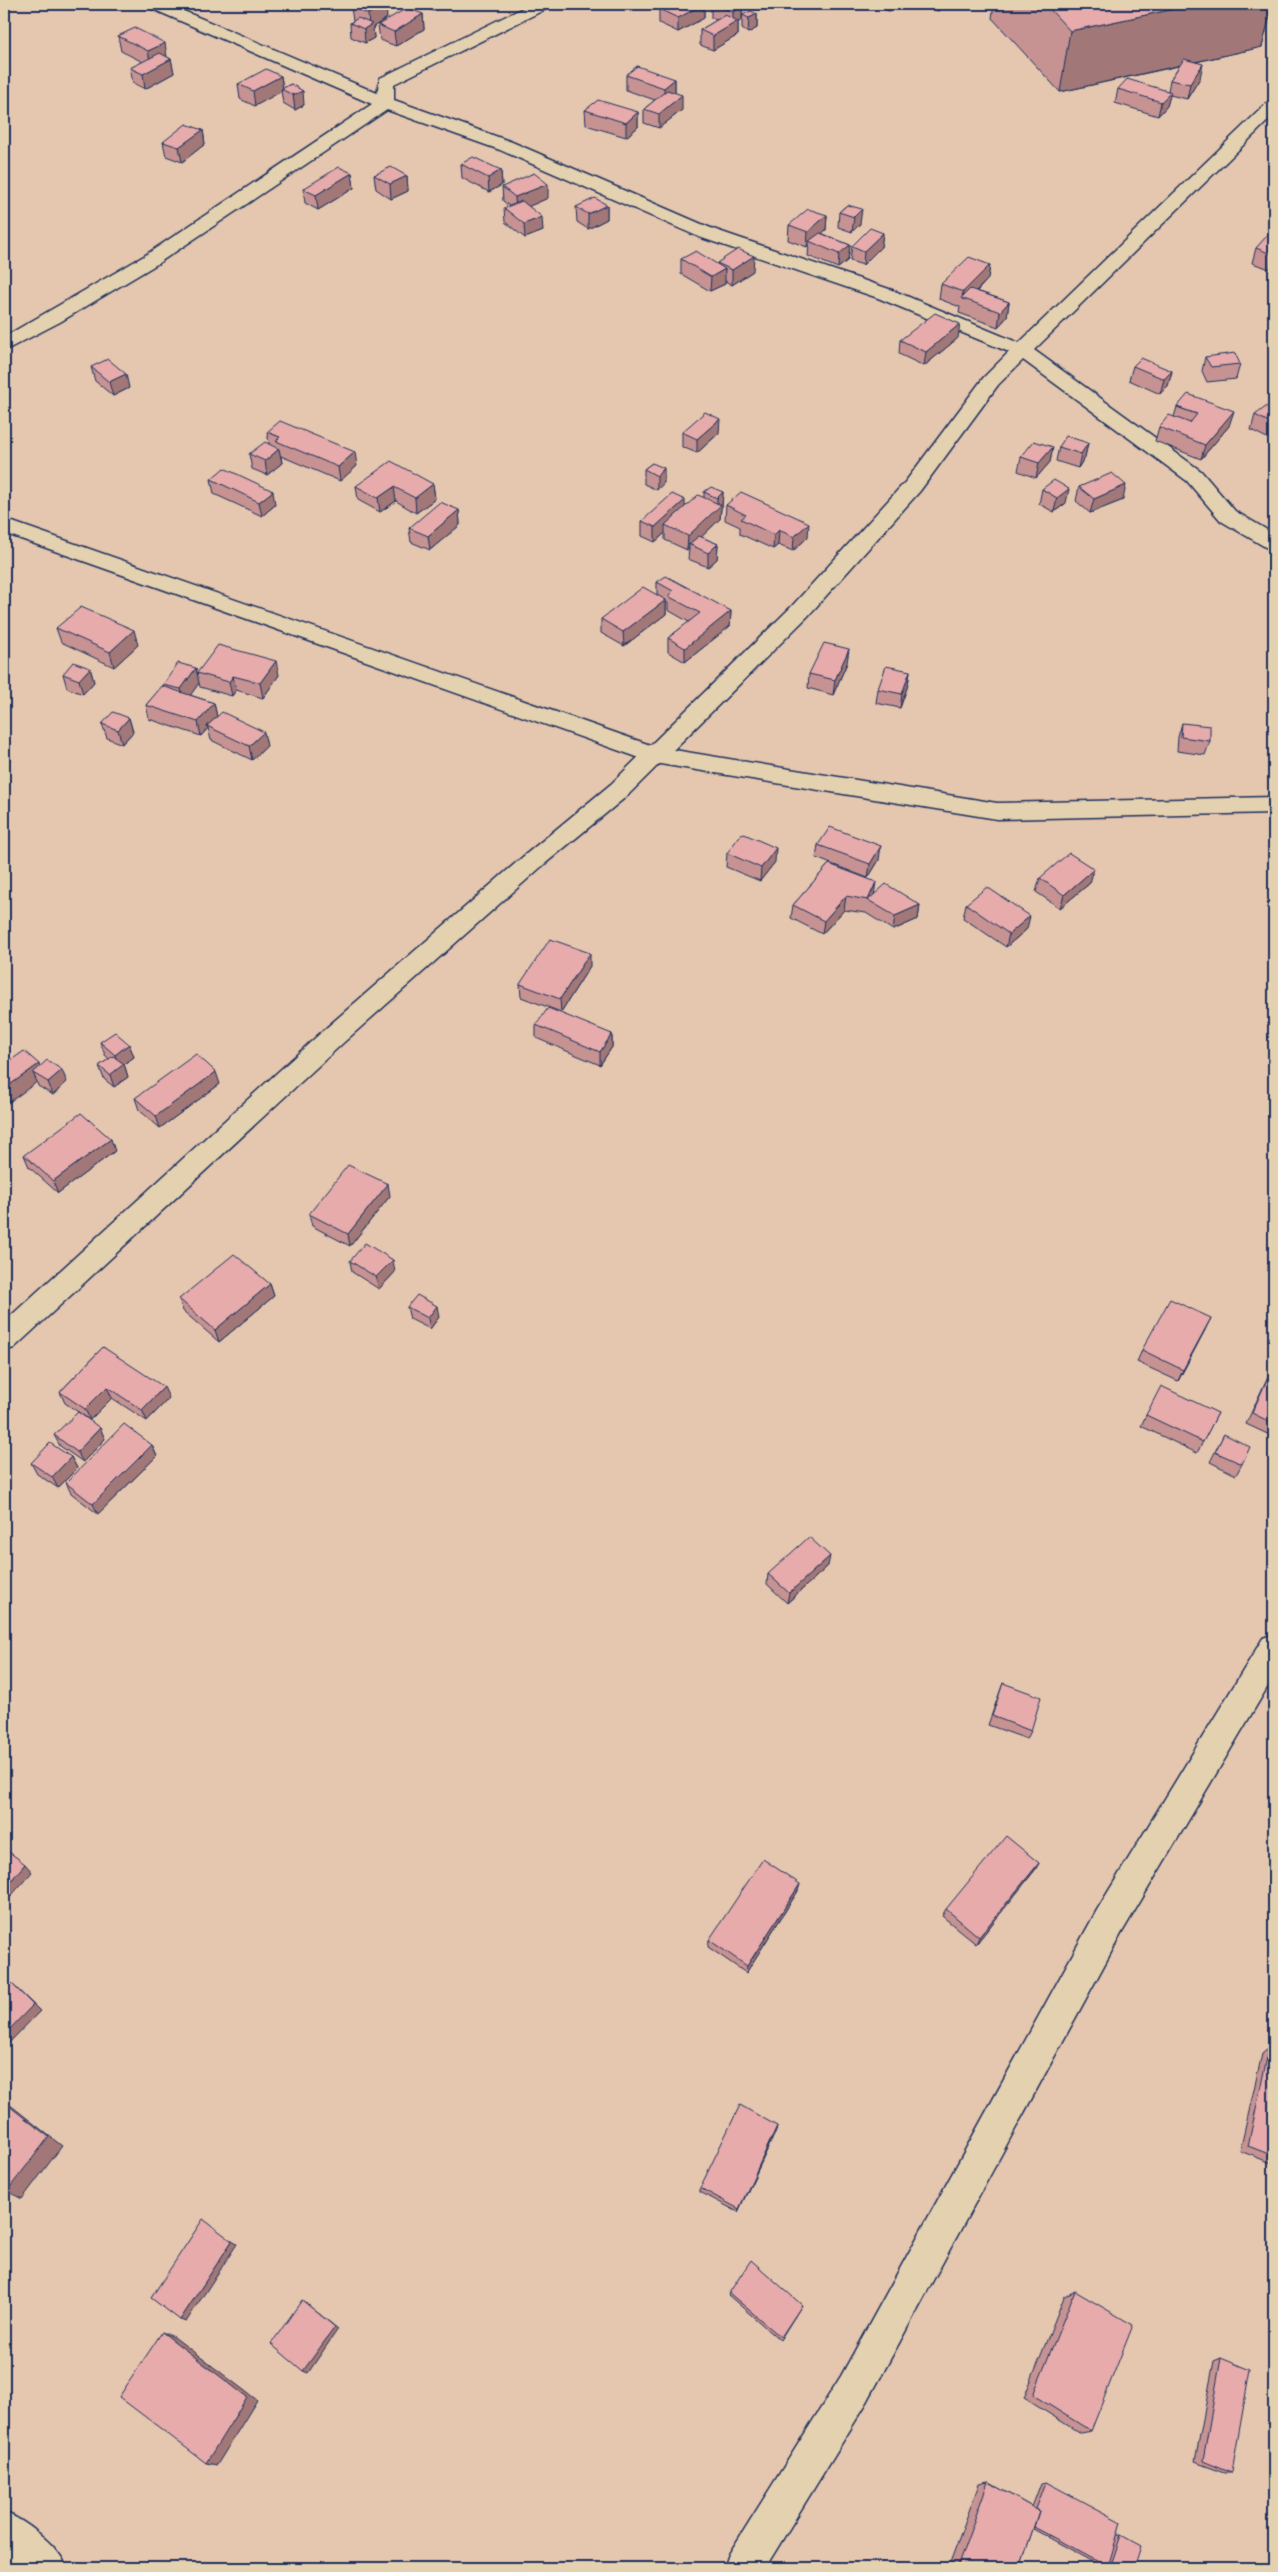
<svg xmlns="http://www.w3.org/2000/svg" width="1278" height="2572" font-family="Itim,sans-serif">
<style>
.lines{fill:none;stroke-linecap:round;stroke-linejoin:round}
.minor-casing{stroke:#1b2f5e;stroke-width:3}
.tertiary-casing{stroke:#1b2f5e;stroke-width:3}
.minor{fill:#e4d1af;fill-rule:evenodd}
.tertiary{fill:#e4d1af;fill-rule:evenodd}
.wall{fill:#c69392;stroke:#1b2f5e}
.shaded-wall{fill:#a17877;stroke:#1b2f5e}
.building{fill:#e6abaa;stroke:#1b2f5e}
</style>
<rect width="100%" height="100%" fill="#e5c6ae"/>
<filter id="ink" filterUnits="userSpaceOnUse"><feTurbulence type="fractalNoise" baseFrequency=".02" numOctaves="2"/><feDisplacementMap in="SourceGraphic" scale="10" xChannelSelector="R" yChannelSelector="G"/><feConvolveMatrix kernelMatrix="1 2 1 2 8 2 1 2 1" color-interpolation-filters="sRGB"/></filter>
<g filter="url(#ink)">
<g class="lines">
<g class="minor-casing">
<path id="minor" d="M146,4H167L377,93L380,78L531,4H552L550,7L394,84V100L512,142L713,229L892,290L1019,343L1268,102L1274,101V115L1034,350L1201,471L1235,511L1274,534V550L1267,548L1221,521L1187,481L1023,360L998,385L920,491L808,616L627,796L541,867L343,1043L14,1348L4,1351V1322L325,1029L525,855L611,784L792,606L906,481L984,377L1009,352L878,298L699,237L500,150L387,110L157,264L60,322L4,351V337L144,256L372,104L148,7Z
M1250,4H1274V15L1252,7Z
M1274,1634V1676L1121,1934L867,2402L765,2568H724L729,2554L841,2376L1097,1910L1263,1638Z
M4,2512C26,2521 59,2546 67,2568H19L4,2556Z"/>
</g>
<g class="tertiary-casing">
<path id="tertiary" d="M4,519L656,747L997,803L1274,797V813L997,819L654,763L4,533Z"/>
</g>
<use href="#minor" class="minor"/>
<use href="#tertiary" class="tertiary"/>
</g>
<path class="wall" d="M421,4H460L454,8L444,5L433,11L421,6Z
M704,4V18L678,32L659,23V9Z
M711,4L742,6V20L738,22V35L713,50L700,45V30L717,20L711,18Z
M877,4H899L889,11L877,7Z
M916,4H946L938,11Z
M994,4H1273L1262,47L1196,62L1200,78L1187,99L1170,95L1167,106L1158,116L1115,103L1118,89L1168,91L1170,80L1179,66L1060,92L992,18Z
M351,7L387,18L373,27L374,38L365,43L351,37L350,23L353,21Z
M423,14L424,29L396,46L380,40L378,25Z
M757,14V28L748,33L742,29V15Z
M118,36L171,59L174,73L145,89L133,83L130,68L143,62L121,51Z
M626,75L675,79V93L682,110L659,128L644,123V109L655,100L626,90Z
M281,76L283,88L291,84L304,105L295,110L283,103L281,91L255,106L240,99L238,84Z
M585,110L638,112V127L626,137L586,125Z
M203,130L205,144L182,162L166,156L163,142Z
M461,164L501,170L502,185L489,192L462,178Z
M352,173L354,188L318,210L305,203L303,189Z
M374,175L407,176L408,191L391,199L376,189Z
M502,187L548,198L529,206L543,231L525,238L505,222L504,208L509,206L503,201Z
M607,205V219L588,229L577,222L576,207Z
M847,205L860,224L852,232L838,227L839,212Z
M827,215L826,230L821,233L850,245L848,260L838,268L808,256L809,245L807,247L788,240L789,225Z
M1274,231V265L1270,269L1252,263L1256,248Z
M883,233L881,247L863,265L850,261L852,246Z
M681,259L717,264V263L753,271L732,285L725,281V284L710,291L681,274Z
M990,265L988,279L977,291L1009,302L1007,317L998,327L959,313L960,307L939,299L941,284Z
M958,338L924,366L899,354L900,340Z
M1205,357L1240,364L1236,379L1207,382L1202,371Z
M1133,366L1172,371L1168,386L1160,394L1129,380Z
M91,367L129,388L113,396L95,381Z
M1177,407L1229,426L1201,459L1155,441L1159,427L1174,417Z
M1274,410V434L1269,439L1251,430L1255,415Z
M267,432L357,466L340,481L281,456L282,463L267,475L252,469L249,454L269,444Z
M682,432L719,433L697,453L682,447Z
M1088,443L1085,457L1078,468L1056,461L1059,447Z
M1053,447L1050,462L1036,478L1018,471L1021,457Z
M652,463L664,483L657,490L644,484V469Z
M211,479L275,505L262,516L214,494Z
M433,484L435,499L416,513L396,501L380,512L358,500L356,486Z
M1079,487L1123,500L1090,513L1076,501Z
M1042,489L1066,503L1054,512L1039,504Z
M704,492H723L722,507L721,508L720,519L701,537L718,544L717,559L708,567L688,559L689,549L687,550L665,540V533L655,542L642,536V521L685,507L704,497Z
M726,505L808,537L793,551L778,545L773,549L740,534V527L725,520Z
M459,510L460,525L430,550L411,542L409,528Z
M657,582L731,611L730,626L685,662L668,652V638L689,622L668,610V603L666,602V614L624,646L601,633V619L657,595Z
M56,628L138,645L114,667L61,642Z
M847,663L833,695L808,688L809,674Z
M90,668L94,682L83,694L67,688L63,674Z
M196,668L197,673L279,675L263,698L236,690L232,696L200,687L199,683L190,695L214,703L217,717L267,746L252,760L211,740L208,728L201,736L149,719L146,705L163,686V685Z
M910,671L908,685L900,708L876,703L878,689Z
M129,718L133,732L122,744L107,738L102,724Z
M1182,723L1210,741L1205,755L1177,751L1178,737Z
M818,845L879,860L868,878L816,858Z
M727,853L775,862L760,881L726,867Z
M829,864L874,894L920,905L918,919L893,930L866,913L844,910L822,934L791,918L793,905Z
M1040,878L1090,883L1060,908L1036,892Z
M966,904L1027,929L1006,947L963,918Z
M590,966L561,1012L521,997L520,984Z
M536,1025L612,1034V1047L600,1065L536,1038Z
M100,1042L129,1044L134,1057L124,1064L128,1077L114,1087L104,1079L99,1066L109,1059L105,1055Z
M4,1065L40,1067L67,1082L53,1095L38,1086L37,1082Z
M220,1084L160,1128L139,1110L135,1098Z
M115,1151L58,1193L29,1167L24,1155Z
M390,1196L350,1246L312,1226L309,1214Z
M350,1261L395,1272L379,1289L352,1272Z
M270,1284L274,1296L219,1342L183,1311L179,1299Z
M407,1307L439,1317L430,1329L410,1319Z
M1205,1330L1178,1381L1137,1362L1142,1350Z
M103,1347L169,1398L147,1421L112,1398L90,1420L65,1403L60,1392Z
M1274,1363V1437L1246,1424Z
M1218,1413L1197,1453L1141,1426L1146,1415Z
M100,1428L105,1439L83,1462L60,1446L54,1435Z
M1224,1434L1242,1464L1236,1475L1210,1462Z
M157,1456L98,1514L71,1493L66,1483Z
M71,1457L77,1468L58,1488L37,1474L31,1463Z
M828,1566L787,1603L767,1584L768,1574Z
M1003,1683L1031,1731L1027,1739L988,1725Z
M1039,1863L1035,1870L976,1944L942,1916L946,1909Z
M798,1891L746,1973L708,1947L709,1940Z
M1269,2048L1274,2050V2164L1240,2151L1262,2054Z
M776,2131L738,2212L700,2192V2188Z
M1075,2291L1091,2431L1080,2433L1024,2398L1064,2297Z
M729,2293L802,2305L780,2340L728,2295Z
M1221,2358L1232,2472H1225L1195,2461L1214,2361Z
M988,2482L1032,2507L1041,2483L1046,2482L1117,2535H1121L1134,2568H1111L1108,2566H1101L1033,2529L1020,2568H948L979,2484Z"/>
<path class="shaded-wall" d="M386,4L387,18L373,27L374,38L365,43L364,29L369,26L368,14Z
M433,4H444V5L433,11Z
M453,4H460L454,8Z
M704,4V18L678,32V18Z
M890,4H899L889,11Z
M939,4H946L938,11Z
M1198,4H1273L1262,47L1060,92L1070,31Z
M742,6V20L738,22V35L713,50V36L733,24V12Z
M423,14L424,29L396,46L394,32Z
M757,14V28L748,33L749,18Z
M165,43L167,57L151,65L148,51Z
M171,59L174,73L145,89L143,74Z
M1203,64L1200,78L1187,99L1190,84Z
M281,76L283,90L281,89L282,91L255,106L253,91Z
M675,79V94L664,103V88Z
M303,91L304,105L295,110L293,95Z
M1171,92L1167,106L1158,116L1161,102Z
M682,95V110L659,128V114Z
M638,112V127L626,137V123Z
M203,130L205,144L182,162L179,147Z
M501,170L502,185L489,192L488,178Z
M352,173L354,188L318,210L316,195Z
M407,176L408,191L391,199L390,184Z
M548,184V198L516,212L515,197Z
M607,205V219L588,229V214Z
M862,209L860,224L852,232L854,217Z
M827,215L826,230L812,242L809,241V245L807,247L808,232Z
M542,217L543,231L525,238L524,224Z
M883,233L881,247L863,265L864,251Z
M850,245L848,260L838,268L839,254Z
M1274,255V265L1270,269Z
M754,256L753,271L732,285V270Z
M990,265L988,279L967,300L962,299L963,292Z
M725,269V284L710,291L711,277Z
M1009,302L1007,317L998,327L1000,312Z
M960,324L958,338L924,366L926,352Z
M1172,371L1168,386L1160,394L1164,379Z
M126,374L129,388L113,396L109,382Z
M1234,411L1229,426L1201,459L1205,445Z
M720,419L719,433L697,453V439Z
M1274,423V434L1269,439L1273,424Z
M1088,443L1085,457L1078,468L1081,454Z
M1053,447L1050,462L1036,478L1039,463Z
M279,449L282,463L267,475L265,461Z
M355,452L357,466L340,481L338,467Z
M664,468V483L657,490V476Z
M433,484L435,499L416,513L415,498Z
M1126,485L1123,500L1090,513L1094,499Z
M394,487L396,501L380,512L378,498Z
M1069,489L1066,503L1054,512L1057,498Z
M273,491L275,505L262,516L259,502Z
M723,492L722,507L721,508L720,519L692,546L689,544V549L687,550L688,536L717,508V498Z
M685,500V514L665,525V533L655,542V527Z
M459,510L460,525L430,550L428,536Z
M809,523L808,537L793,551L794,537Z
M779,530L778,545L773,549L774,535Z
M718,544L717,559L708,567V553Z
M666,600V614L624,646L623,632Z
M731,611L730,626L685,662V648Z
M134,630L138,645L114,667L110,652Z
M849,649L847,663L833,695L835,680Z
M276,661L279,675L263,698L260,683Z
M90,668L94,682L83,694L79,680Z
M196,668L199,683L185,703L181,689Z
M910,671L908,685L900,708L902,694Z
M233,676L236,690L232,696L229,682Z
M214,703L217,717L207,726L208,728L201,736L198,722Z
M129,718L133,732L122,744L118,730Z
M264,732L267,746L252,760L249,746Z
M4,746H5L10,760L4,763Z
M881,846L879,860L868,878L870,864Z
M776,848L775,862L760,881L761,868Z
M1094,869L1090,883L1060,908L1064,895Z
M876,882L874,896L868,900Z
M846,896L844,910L822,934L824,921Z
M920,905L918,919L893,930L895,916Z
M1030,916L1027,929L1006,947L1009,934Z
M590,953V966L561,1012L560,999Z
M612,1034V1047L600,1065V1052Z
M129,1044L134,1057L124,1064L128,1077L114,1087L110,1075L119,1067L115,1055Z
M39,1064L44,1077L33,1073L37,1082L4,1106V1089Z
M62,1070L67,1082L53,1095L48,1082Z
M216,1072L220,1084L160,1128L156,1116Z
M111,1139L115,1151L58,1193L53,1181Z
M388,1184L390,1196L350,1246L348,1234Z
M393,1260L395,1272L379,1289L376,1277Z
M270,1284L274,1296L219,1342L215,1330Z
M437,1306L439,1317L430,1329L428,1318Z
M1211,1318L1205,1330L1178,1381L1183,1370Z
M107,1387L112,1398L90,1420L85,1409Z
M164,1387L169,1398L147,1421L142,1410Z
M100,1428L105,1439L83,1462L77,1452Z
M152,1445L157,1456L98,1514L93,1504Z
M71,1457L77,1468L58,1488L52,1477Z
M830,1556L828,1566L787,1603L789,1593Z
M1039,1863L1035,1870L976,1944L979,1937Z
M25,1864L32,1872L4,1904V1889Z
M800,1884L798,1891L746,1973L747,1966Z
M7,1979L40,2011L4,2048V2035Z
M4,2100L62,2146L22,2199L7,2191Z
M777,2126L776,2131L738,2212L739,2209Z
M232,2241L237,2244L186,2322L180,2320Z
M302,2300L338,2329L308,2373L303,2371Z
M162,2332L174,2337L257,2400L217,2465L206,2463Z"/>
<path class="building" d="M357,4H386L368,14L351,7Z
M669,4H704L678,18L659,9Z
M712,4H737L742,6L733,12Z
M1045,4H1198L1070,31Z
M407,8L423,14L394,32L378,25Z
M751,11L757,14L749,18L742,15Z
M725,15L738,21L713,36L700,30Z
M358,18L372,24L364,29L350,23Z
M135,28L165,43L148,51L118,36Z
M160,53L171,59L143,74L130,68Z
M1184,59L1203,64L1190,84L1170,80Z
M637,66L675,79L664,88L626,75Z
M266,69L281,76L253,91L238,84Z
M1127,79L1171,92L1161,102L1118,89Z
M291,84L303,91L293,95L281,89Z
M667,90L682,95L659,114L644,109Z
M598,100L638,112L626,123L585,110Z
M186,124L203,130L179,147L163,142Z
M473,157L501,170L488,178L461,164Z
M339,167L352,173L316,195L303,189Z
M391,167L407,176L390,184L374,175Z
M534,173L548,184L515,197L502,187Z
M595,198L607,205L588,214L576,207Z
M522,201L542,217L524,224L504,208Z
M847,205L862,209L854,217L839,212Z
M808,209L827,215L808,232L789,225Z
M870,228L883,233L864,251L852,246Z
M1272,230L1274,231V255L1256,248Z
M820,233L850,245L839,254L809,241Z
M738,249L754,256L732,270L717,263Z
M696,251L725,269L711,277L681,259Z
M969,257L990,265L963,292L941,284Z
M970,289L1009,302L1000,312L961,298Z
M935,313L960,324L926,352L900,340Z
M1235,353L1240,364L1211,367L1205,357Z
M1141,358L1172,371L1164,379L1133,366Z
M108,359L126,374L109,382L91,367Z
M1188,394L1234,411L1205,445L1159,427L1169,415L1190,423L1197,414L1177,407Z
M1267,406L1274,410V423L1273,424L1255,415Z
M705,412L720,419L697,439L682,432Z
M280,421L355,452L338,467L276,441L280,437L267,432Z
M1066,436L1088,443L1081,454L1059,447Z
M1034,441L1053,447L1039,463L1021,457Z
M265,442L279,449L265,461L249,454Z
M391,461L433,484L415,498L394,487L378,498L356,486Z
M652,463L664,468L657,476L644,469Z
M224,468L273,491L259,502L211,479Z
M1112,473L1126,485L1094,499L1079,487Z
M1054,480L1069,489L1057,498L1042,489Z
M711,487L723,492L717,498L704,492Z
M741,492L809,523L794,537L779,530L774,535L741,519L746,515L726,505Z
M672,494L685,500L655,527L642,521Z
M698,495L721,505L688,536L665,525Z
M440,502L459,510L428,536L409,528Z
M699,536L718,544L708,553L689,544Z
M666,576L731,611L685,648L668,638L700,613L668,596L673,591L657,582Z
M643,587L666,600L623,632L601,619Z
M81,607L134,630L110,652L56,628Z
M824,643L849,649L835,680L809,674Z
M218,645L276,661L260,683L233,676L229,682L197,673Z
M73,662L90,668L79,680L63,674Z
M178,663L196,668L181,689L163,685Z
M886,666L910,671L902,694L878,689Z
M162,686L214,703L198,722L146,705Z
M113,712L129,718L118,730L102,724Z
M222,712L264,732L249,746L207,726Z
M1182,723L1210,726V741L1181,737Z
M830,827L881,846L870,864L818,845Z
M742,833L776,848L761,868L727,853Z
M1069,853L1094,869L1064,895L1040,878Z
M829,864L876,882L868,900L846,896L824,921L793,905Z
M886,884L920,905L895,916L868,900Z
M987,887L1030,916L1009,934L966,904Z
M550,939L590,953L560,999L520,984Z
M548,1008L612,1034L600,1052L536,1025Z
M115,1032L129,1044L115,1055L100,1042Z
M24,1051L39,1064L4,1089V1065Z
M196,1054L216,1072L156,1116L135,1098Z
M113,1056L124,1064L110,1075L99,1066Z
M47,1060L62,1070L48,1082L33,1073Z
M81,1113L111,1139L53,1181L24,1155Z
M348,1165L388,1184L348,1234L309,1214Z
M365,1243L393,1260L376,1277L350,1261Z
M234,1254L270,1284L215,1330L179,1299Z
M417,1295L437,1306L428,1318L407,1307Z
M1170,1299L1211,1318L1183,1370L1142,1350Z
M103,1347L164,1387L142,1410L107,1387L85,1409L60,1392Z
M1274,1364V1424L1252,1413Z
M1161,1386L1218,1413L1203,1442L1146,1415Z
M78,1412L100,1428L77,1452L54,1435Z
M124,1424L152,1445L93,1504L66,1483Z
M1224,1434L1250,1447L1242,1464L1215,1452Z
M50,1443L71,1457L52,1477L31,1463Z
M809,1537L830,1556L789,1593L768,1574Z
M1003,1683L1041,1697L1031,1731L992,1716Z
M1006,1836L1039,1863L979,1937L946,1909Z
M4,1848L25,1864L4,1889Z
M763,1859L800,1884L747,1966L709,1940Z
M7,1979L33,2005L4,2035V1982Z
M1269,2048L1274,2050V2156L1248,2146Z
M4,2102L49,2137L7,2191L4,2189Z
M740,2105L777,2126L739,2209L700,2188Z
M203,2219L232,2241L180,2320L151,2298Z
M751,2260L802,2305L781,2337L729,2293Z
M1075,2291L1133,2325L1091,2431L1033,2395Z
M302,2300L335,2327L303,2371L271,2344Z
M162,2332L247,2397L206,2463L119,2397Z
M1221,2358L1250,2370L1232,2472L1203,2460Z
M988,2482L1039,2511L1020,2568H957Z
M1046,2482L1121,2522L1108,2567L1034,2527L1039,2511L1036,2509Z
M1121,2535L1141,2546L1134,2568H1117L1111,2565Z"/>
</g>
<rect width="1278" height="2572" fill="none" stroke="#e4d1af" stroke-width="20"/>
<rect x="10" y="10" width="1258" height="2552" fill="none" stroke="#1b2f5e" stroke-width="2" filter="url(#ink)"/>
</svg>
